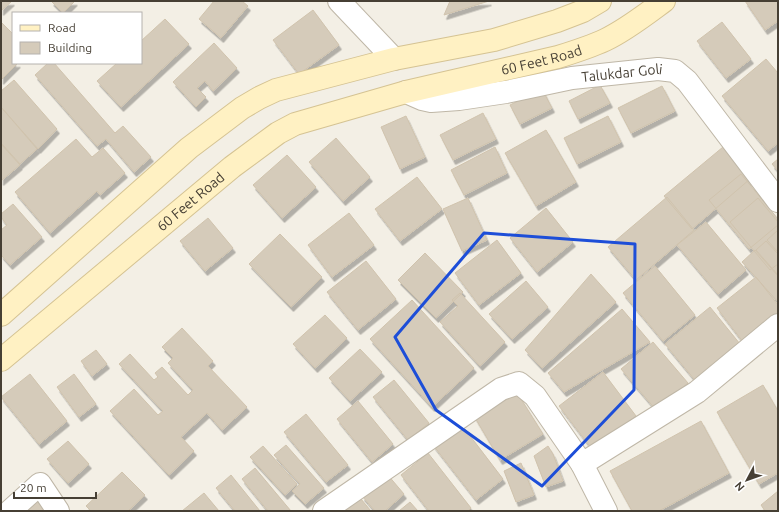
<svg xmlns="http://www.w3.org/2000/svg" width="779" height="512" font-family="Ubuntu,sans-serif">
<style>
.building{fill:#d5cbba;stroke:#d0c3ad;filter:url(#shadow)}
.lines{fill:none;stroke-linecap:round;stroke-linejoin:round}
.street-casing{stroke:#bfb7a7;stroke-width:24}
.secondary-casing{stroke:#d5c393;stroke-width:24}
.street{stroke:#fff;stroke-width:22}
.secondary{stroke:#fff1c3;stroke-width:22}
.marked{fill:none;stroke:#1d4ed8;stroke-width:3;stroke-linejoin:round}
.labels{text-anchor:middle;stroke-width:3;stroke-linejoin:round;paint-order:stroke}
.street-label{font-size:14px;fill:#463f34;stroke:#fff}
</style>
<defs>
<filter id="shadow"><feDropShadow dx="2.5" dy="4.5" stdDeviation="0" flood-color="#0004"/></filter>
</defs>
<rect width="100%" height="100%" fill="#f3efe5"/>
<path class="building" d="M1,1H12L1,11Z
M51,1H75L63,13Z
M214,1H242L248,6L221,38L199,19Z
M450,1H489L444,15Z
M745,1H778V21L765,30Z
M313,10L339,45L299,74L273,40Z
M165,19L189,44L121,107L97,81L117,63H141V41Z
M1,22L13,34V63H18L1,80Z
M722,22L751,59L726,78L697,41Z
M214,43L237,68L213,91L205,81L197,88L206,97L196,107L173,82Z
M766,59L778,73V143L768,151L722,96Z
M48,63H54L115,133L123,126L151,157L134,172L106,139L97,146L35,75Z
M14,80L57,129L38,149L1,107V91Z
M600,85L610,103L578,119L569,101Z
M662,86L675,111L631,133L618,108Z
M542,89L552,108L520,124L510,105Z
M1,107L37,149L20,164L1,143Z
M483,113L496,139L453,160L440,135Z
M406,116L425,157L400,169L381,127Z
M608,116L621,142L577,164L564,138Z
M546,130L576,182L536,206L505,153Z
M336,138L370,177L343,201L309,162Z
M76,139L92,157L103,148L125,173L100,195L97,191L50,233L15,192Z
M1,144L20,165L1,181Z
M495,147L507,173L464,195L451,170Z
M723,147L750,179L692,229L664,196Z
M287,155L316,187L282,218L253,185Z
M778,159V171L772,164Z
M741,174L778,219V225L749,249L709,200Z
M417,177L442,209L400,241L375,209Z
M667,197L694,230L636,280L608,247Z
M468,198L487,240L462,251L443,209Z
M758,198L778,222V264L770,270L730,222Z
M13,204L42,237L10,265L1,255V230L7,225L1,217V214Z
M546,208L573,242L537,272L510,238Z
M349,213L374,245L332,277L308,245Z
M208,218L233,248L205,271L180,241Z
M706,222L746,270L718,294L677,245Z
M778,230V252L767,240Z
M280,234L322,277L291,307L249,264Z
M497,240L521,273L479,305L455,273Z
M766,241L778,254V275L756,250Z
M755,250L778,276V302L742,262Z
M425,253L463,292L436,318L398,280Z
M366,261L396,299L358,330L327,292Z
M655,266L695,315L663,341L623,293Z
M591,274L616,302L542,368L525,350Z
M756,277L778,305V329L750,351L717,308Z
M526,281L548,307L512,339L489,314Z
M460,293L505,342L480,366L440,322L458,306L452,300Z
M412,300L474,368L432,407L370,339Z
M710,307L749,355L704,391L665,344Z
M622,309L650,342L564,392L548,373Z
M325,315L347,338L315,368L293,344Z
M182,328L213,361L208,366L247,407L222,430L207,413L181,437L194,451L169,475L110,411L134,389L158,415L163,411L119,364L130,354L154,380L158,377L155,373L162,367L188,395L193,390L168,363L173,358L162,347Z
M653,342L688,383L656,410L621,369Z
M360,349L382,372L350,401L329,378Z
M96,350L107,364L92,376L81,361Z
M603,372L636,416L592,449L559,406Z
M30,374L67,421L39,444L1,397Z
M74,374L96,404L79,417L57,387Z
M394,380L429,423L408,440L373,397Z
M763,385L778,411V473L759,484L717,412Z
M516,391L543,434L500,460L474,416Z
M358,401L393,444L372,462L337,419Z
M306,414L348,465L326,482L284,432Z
M701,421L729,473L659,511H632L610,471Z
M461,424L503,479L476,500L433,445Z
M68,441L89,464L68,483L47,459Z
M286,445L324,488L305,504L292,491L300,484L274,455Z
M263,446L297,484L285,495L250,457Z
M548,446L553,454L563,481L546,487L534,456Z
M428,453L471,508L468,511H429L401,475Z
M521,463L534,495L516,502L504,471Z
M255,468L291,511H268L242,479Z
M122,472L145,495L128,511H91L86,506Z
M387,474L404,494L385,511H375L362,496Z
M231,475L260,511H235L216,488Z
M778,491V511H765L761,505Z
M204,493L219,511H182Z
M356,493L371,511H334Z
M32,494L45,511H9Z
M410,502L418,511H399Z"/>
<g class="lines">
<g class="street-casing">
<g id="street">
<path d="M339,1L394,59"/>
<path id="s1" d="M406,92L422,99L431,101L459,99L506,92L572,78L658,69L675,71L687,81L778,201"/>
<path d="M582,464L606,511"/>
<path d="M10,511L40,484L58,511"/>
<path d="M324,511L501,389L519,383L535,396L582,464L697,392L778,325"/>
</g>
</g>
<g class="secondary-casing">
<g id="secondary">
<path d="M1,315L189,148L242,108L259,98L276,90L394,59L494,40L557,21L583,11L600,1"/>
<path id="s2" d="M1,360L232,167L278,133L295,124L406,92L558,57C574,52 590,47 605,40C626,30 645,15 664,1"/>
</g>
</g>
<use href="#street" class="street"/>
<use href="#secondary" class="secondary"/>
</g>
<path class="marked" d="M484,233L635,244L634,390L542,486L436,410L395,337Z"/>
<g class="labels">
<g class="street-label">
<text dy="5" stroke="none"><textPath href="#s2" startOffset="632">60 Feet Road</textPath></text>
<text dy="5" stroke="none"><textPath href="#s1" startOffset="220">Talukdar Goli</textPath></text>
<text dy="5" stroke="none"><textPath href="#s2" startOffset="247">60 Feet Road</textPath></text>
</g>
</g>
<rect width="779" height="512" fill="none" stroke="#463f34" stroke-width="4"/>
<rect x="12" y="12" width="130" height="52" fill="#ffffff" stroke="#b5b2ae"/>
<rect x="20" y="25" width="20" height="6" fill="#fff1c3" stroke="#b5b2ae"/>
<text x="48" y="32" font-size="12" fill="#463f34">Road</text>
<rect x="20" y="42" width="20" height="12" fill="#d5cbba" stroke="#b5b2ae"/>
<text x="48" y="52" font-size="12" fill="#463f34">Building</text>
<g transform="translate(747 480) rotate(229)" stroke="#ffffff" stroke-width="3" paint-order="stroke">
<path d="M0-3L7 15L0 10L-7 15Z" fill="#463f34"/>
<text y="-6" font-size="11" font-weight="bold" text-anchor="middle" fill="#463f34">N</text>
</g>
<path d="M14 492v6h82v-6" fill="none" stroke="#463f34" stroke-width="2"/>
<text x="20" y="492" font-size="12" fill="#463f34" stroke="#ffffff" stroke-width="3" paint-order="stroke">20 m</text>
</svg>
